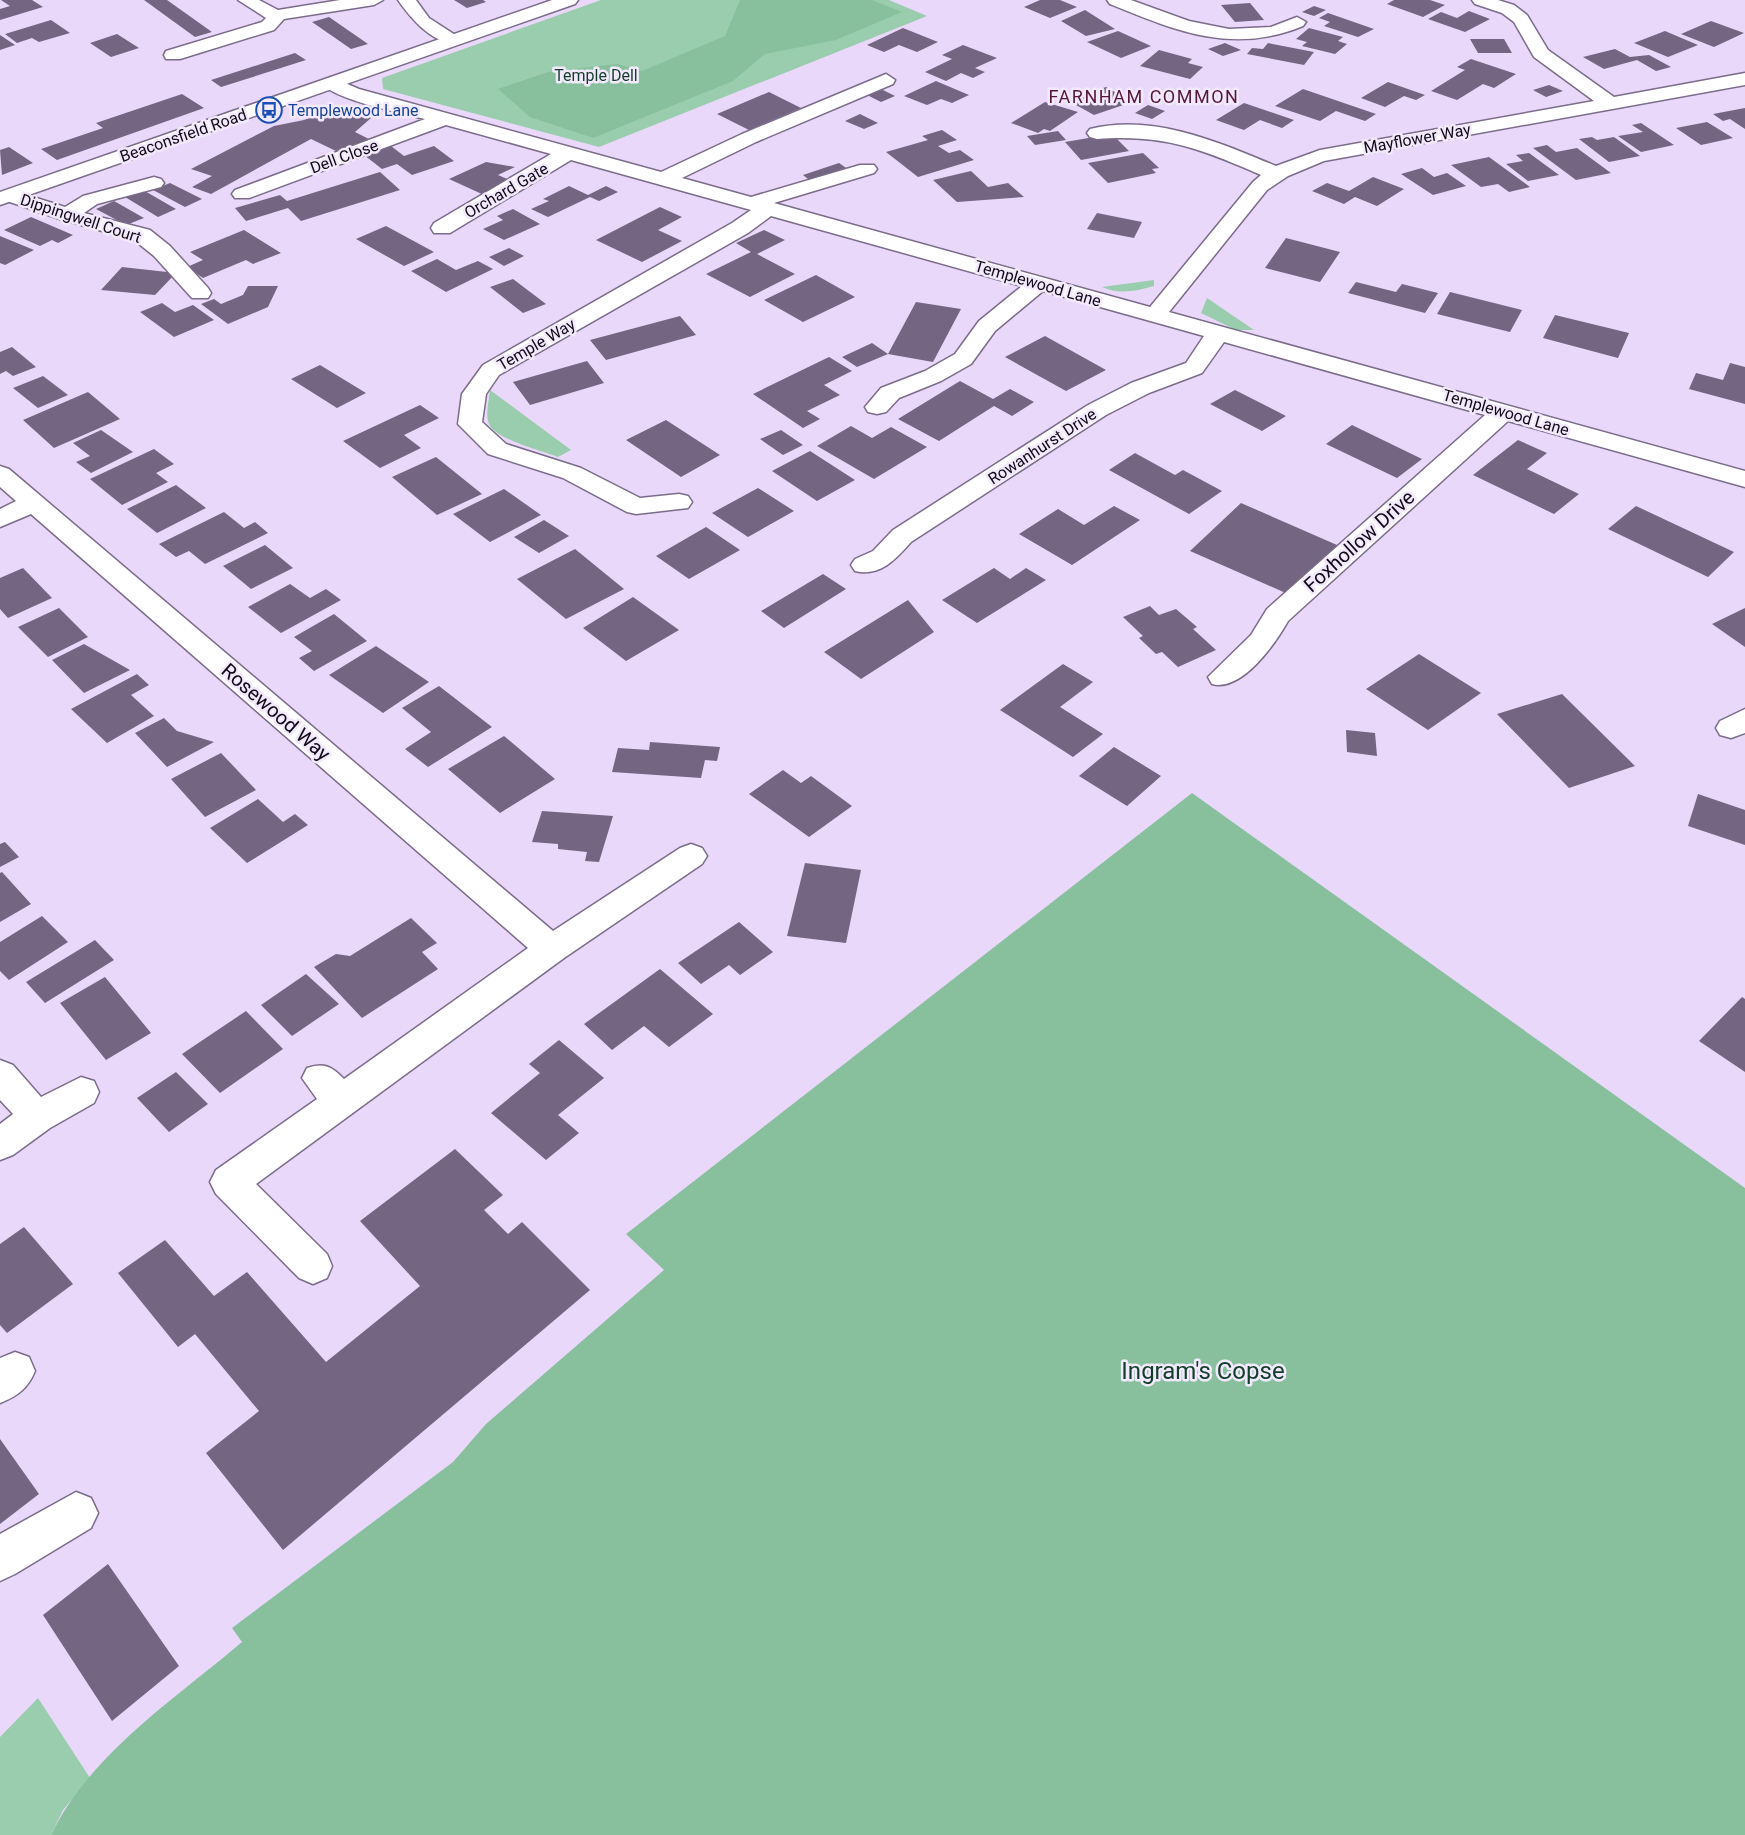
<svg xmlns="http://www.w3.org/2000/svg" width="1745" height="1835" font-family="Roboto,sans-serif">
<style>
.green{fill:#99cdad}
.forest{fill:#88c09e}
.building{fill:#746583}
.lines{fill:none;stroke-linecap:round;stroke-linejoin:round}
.minor-casing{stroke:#7b6c8a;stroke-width:3}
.major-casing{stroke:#7b6c8a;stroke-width:3}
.minor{fill:#fff;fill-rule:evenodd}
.major{fill:#fff;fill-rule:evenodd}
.labels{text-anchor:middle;stroke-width:5;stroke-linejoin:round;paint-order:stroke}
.far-park-label{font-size:16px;fill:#113e27;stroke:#f3e9fd}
.far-transit-label{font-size:16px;fill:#164399;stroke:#f3e9fd;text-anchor:start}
.far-street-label{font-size:16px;fill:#100a16;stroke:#f3e9fd}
.far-quarter-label{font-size:18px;letter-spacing:1.5px;fill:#55173a;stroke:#f3e9fd}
.street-label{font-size:20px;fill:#100a16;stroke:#f3e9fd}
.near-park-label{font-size:24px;fill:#113e27;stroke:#f3e9fd}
</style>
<rect width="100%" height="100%" fill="#e9d8fa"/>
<path class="green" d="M601,0H889L927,16L599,147L383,89L382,78Z
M1154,280V286C1136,291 1119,295 1102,287Z
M1207,298L1254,330H1236L1201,313Z
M490,390L571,450L558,457C542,451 495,439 489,424C485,413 489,401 490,390Z
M38,1698L90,1778L63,1810L51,1835H0V1737Z"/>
<path class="forest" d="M740,0H872L902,12L836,40L765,54L733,81L593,138L530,117L498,89L548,72L617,64L642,71L725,36Z
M1192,793L1745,1188V1835H51C90,1754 175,1699 242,1642L232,1628L453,1462L486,1424L664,1270L626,1234Z"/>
<path class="building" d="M1,0H32L43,7L0,20V9L10,6Z
M144,0H167L212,32L195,37Z
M454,0H483L486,2L467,8Z
M1040,0H1060L1077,7L1050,18L1024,7Z
M1394,0H1430L1445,5L1423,17L1387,4Z
M1250,3L1264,20L1235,22L1221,5Z
M1314,6L1326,10L1314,16L1302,12Z
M1085,10L1115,29L1086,36L1061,21Z
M1469,11L1490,19L1465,32L1428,19L1441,12L1457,18Z
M1328,13L1374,29L1358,37L1324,26L1330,22L1319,18Z
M329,17L368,44L351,49L312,22Z
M51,20L70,33L39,42L32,38L17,43L5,34Z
M1711,21L1744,33L1714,47L1681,34Z
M903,28L938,42L917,52L899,45L884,52L867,45Z
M1309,28L1343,37L1338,41L1347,44L1335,54L1302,46L1307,42L1296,39Z
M1118,31L1151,46L1121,58L1087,42Z
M1665,31L1698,45L1668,57L1634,43Z
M117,34L139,48L111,57L90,43Z
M0,35L15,45L0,50Z
M1470,39H1504L1512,53H1478Z
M1225,43L1241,50L1223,56L1208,49Z
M1268,43L1314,52L1304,65L1247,54L1252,48L1263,49Z
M963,45L997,58L975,68L985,72L973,78L961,73L946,81L925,72L952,59L942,55Z
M1615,49L1630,57L1649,55L1671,67L1656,71L1637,60L1604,69L1583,57Z
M1159,50L1192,59L1188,63L1203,67L1190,79L1140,66Z
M295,53L306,60L221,87L211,80Z
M1471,59L1516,74L1494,88L1483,84L1457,100L1431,91L1465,70L1457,67Z
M936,81L969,95L952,103L941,99L927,105L904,96Z
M1388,82L1425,95L1416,100L1404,96L1385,107L1361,98Z
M1549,85L1563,91L1546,97L1533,90Z
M1106,87L1132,102L1094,115L1067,100Z
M879,88L895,96L881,102L865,94Z
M1303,89L1376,114L1365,121L1336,111L1320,121L1275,106Z
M769,92L801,108L749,130L717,114Z
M182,94L204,108L57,160L41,149L103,128L96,123Z
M1045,102L1078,112L1050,131L1044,129L1038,133L1011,123Z
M1244,103L1294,120L1282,128L1260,120L1244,130L1216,120Z
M1148,105L1165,111L1152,119L1135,113Z
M344,107L371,118L355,132L369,139L338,152L311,139L211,194L192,187L212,176L191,169L274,126L304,120L321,113L328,115Z
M1745,108V129L1730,119L1723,121L1713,114Z
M860,114L878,123L864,129L845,121Z
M1707,122L1733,138L1701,145L1676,128Z
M1641,123L1674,145L1641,152L1618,136L1643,132L1632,125Z
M942,130L957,140L938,146L949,153L960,150L974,160L918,177L886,152L928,140L922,136Z
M1058,131L1066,140L1035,145L1027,136Z
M1106,135L1110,139H1117L1129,151L1081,160L1065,142Z
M1592,137L1597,140L1614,137L1640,156L1609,162L1579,139Z
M1547,145L1556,152L1577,148L1611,173L1576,180L1533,148Z
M391,146L404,156L434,146L454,161L412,175L397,164L382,169L364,155Z
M9,147L33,163L2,175L0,150Z
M1143,153L1159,168L1152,169L1156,173L1108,183L1088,163Z
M1529,153L1559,175L1528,181L1506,164L1523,161L1516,155Z
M1489,157L1530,187L1509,192L1498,184L1481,187L1451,165Z
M486,162L515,167L498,175L512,181L484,195L449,179Z
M839,163L849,170L813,183L803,175Z
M1422,168L1434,177L1447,173L1466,186L1433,195L1401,174Z
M971,171L988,187L1008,183L1024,197L957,202L933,180Z
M380,172L400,190L301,221L288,208L246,221L235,208L280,195L287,201Z
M1373,177L1404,189L1377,206L1355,197L1344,204L1312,191L1327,183L1349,191Z
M170,183L202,199L185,207L153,190Z
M569,186L588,195L606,186L618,192L599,201L590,197L548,217L531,209L549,201L543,199Z
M143,190L176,209L158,217L125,197Z
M114,201L144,218L126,225L96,209Z
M660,207L682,217L658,230L682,241L642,262L596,240Z
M513,209L540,224L504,240L483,229L503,220L497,216Z
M1097,213L1142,222L1134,238L1087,229Z
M31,217L73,235L58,243L52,240L40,246L4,230Z
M386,226L434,252L404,266L356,239Z
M244,230L281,253L253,264L246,260L203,278L187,267L203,260L190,252Z
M764,230L785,240L757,254L795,274L750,297L706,274L751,252L736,243Z
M0,236L34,250L5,265L0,263Z
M1286,238L1340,252L1320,282L1265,268Z
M509,248L524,256L504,266L489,257Z
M437,259L456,270L478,261L493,269L446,292L411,271Z
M122,267L176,273L155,295L101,290Z
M816,275L855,297L803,322L764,300Z
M513,279L546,304L523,313L490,287Z
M1356,282L1396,292L1402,284L1438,293L1425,313L1348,293Z
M248,286H278L268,307L228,324L201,304L214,299L221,304L243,295Z
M1450,292L1522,310L1510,332L1437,314Z
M916,302L961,309L933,362L888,354Z
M162,303L175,312L193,305L214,320L174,337L140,312Z
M1555,315L1629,333L1618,358L1543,338Z
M680,316L696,335L606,360L590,340Z
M1045,336L1106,370L1066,391L1005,357Z
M872,343L888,354L857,367L842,357Z
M12,347L36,367L13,376L6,371L0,374V352Z
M829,357L852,371L824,385L840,395L807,411L820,419L803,428L753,394Z
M587,361L604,383L530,405L513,382Z
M1730,363L1745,367V404L1689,389L1696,373L1723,380Z
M320,365L366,393L337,408L291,379Z
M43,376L68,395L38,408L13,388Z
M960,381L993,399L1010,389L1034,402L1012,416L994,406L939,441L898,419Z
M1235,390L1286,416L1262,431L1210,404Z
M88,392L120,419L54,448L23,420Z
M420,405L439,418L404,435L421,448L380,468L343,441Z
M666,420L720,455L681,477L626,440Z
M1352,425L1422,459L1397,478L1326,444Z
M851,426L872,438L891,427L927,447L874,479L817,446Z
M101,430L133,452L91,473L76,462L90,456L73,443Z
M781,430L803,445L783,455L760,439Z
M1518,440L1547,453L1527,469L1579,494L1554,514L1473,475Z
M154,449L174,464L156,473L168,482L122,505L90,479Z
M810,451L855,480L817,501L772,471Z
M1135,453L1175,475L1183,470L1222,491L1189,514L1109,470Z
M436,457L482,494L437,515L392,477Z
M176,485L206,508L157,533L127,509Z
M758,488L794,511L748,537L712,513Z
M504,489L541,515L490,542L453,514Z
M1241,503L1337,545L1288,594L1190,551Z
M1114,506L1140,520L1072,565L1019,534L1058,509L1084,525Z
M1636,506L1734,552L1708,577L1608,529Z
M224,512L244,528L255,522L268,533L205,564L189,551L176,557L159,544Z
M544,520L569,536L539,553L514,537Z
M706,527L740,550L689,579L656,556Z
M265,545L293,568L251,589L223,566Z
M575,549L624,589L566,619L517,579Z
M23,568L52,598L8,618L0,609V578Z
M994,568L1010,579L1026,568L1046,580L977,623L942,600Z
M823,574L846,589L784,628L761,611Z
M290,584L310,598L326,589L341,600L281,633L248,607Z
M633,597L679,630L626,661L583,628Z
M908,600L934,632L861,679L824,652Z
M1150,606L1159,615L1176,609L1197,627L1193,629L1216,650L1178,667L1162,652L1156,654L1139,638L1143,636L1123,617Z
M59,608L88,637L48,657L18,627Z
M1745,608V647L1712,624Z
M334,614L367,641L314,671L299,658L312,651L294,637Z
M84,644L130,670L84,693L52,660Z
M376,646L429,682L383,713L329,675Z
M1419,654L1481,693L1428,730L1366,689Z
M1063,664L1093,682L1060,707L1103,734L1073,757L1000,710Z
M137,674L149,685L131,695L154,716L107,743L71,709Z
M439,686L492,727L428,767L405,749L431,732L402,708Z
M1562,694L1635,766L1569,788L1497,714Z
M164,718L177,731L214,742L167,767L135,733Z
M1346,730L1375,733L1377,756L1347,752Z
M504,736L555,779L500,813L448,769Z
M650,742L720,747L717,761L705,760L701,778L612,772L618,748L649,750Z
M1114,747L1161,776L1127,806L1079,776Z
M221,753L256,790L205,817L171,779Z
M783,770L801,783L811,776L852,806L809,837L749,794Z
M1698,794L1745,810V845L1688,826Z
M258,799L283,822L295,814L308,825L247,863L210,828Z
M542,811L613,816L599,862L585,861L587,852L558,849V844L532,842Z
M5,842L19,857L0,867V844Z
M805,863L861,870L846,943L787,936Z
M2,872L31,904L0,922V873Z
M42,916L68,942L9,980L0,971V942Z
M411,918L437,943L422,952L438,969L362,1018L314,967L336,954L350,956Z
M739,922L773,952L740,975L729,965L701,984L678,963Z
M95,940L114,960L45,1003L26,982Z
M660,969L713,1014L669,1047L644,1026L612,1050L584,1024Z
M306,974L339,1004L292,1036L261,1005Z
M105,977L151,1033L106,1060L60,1003Z
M1742,997L1745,999V1072L1699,1041Z
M246,1011L283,1049L220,1093L182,1054Z
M559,1040L604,1078L558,1115L579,1133L546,1160L491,1113L540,1073L529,1064Z
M176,1072L208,1104L169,1132L137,1098Z
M455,1149L503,1195L484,1210L508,1234L522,1222L590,1290L283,1550L206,1453L259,1411L195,1334L178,1347L118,1273L165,1240L214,1296L247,1272L326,1362L420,1286L360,1221Z
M24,1227L73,1284L7,1333L0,1325V1244Z
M0,1439L39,1494L0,1524Z
M108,1564L179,1666L112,1721L43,1615Z"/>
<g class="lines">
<g class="minor-casing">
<path id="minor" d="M238,0H259L278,10L340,0H383L374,5L284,19L274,30L180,59H166L164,55L166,51L262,22L266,18Z
M398,0H416L429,18L463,40L454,45C429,39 412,20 398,0Z
M1107,0H1131L1189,21L1229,29L1271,27L1297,17L1306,22L1303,26C1233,55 1176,31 1110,4Z
M1472,0H1498L1514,5L1527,15L1548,50L1614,97L1745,73V85L1324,161L1288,176L1267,190L1169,312L1745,471V487L1508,421L1288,621C1275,644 1242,692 1212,684L1208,677L1251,635L1267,609L1485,415L1224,342L1202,373L1149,393L1106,415L911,542C896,559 880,577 855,571L851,565L855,559L873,551L893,530L1088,405L1131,383L1186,363L1204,336L1043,291L995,331L971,364L941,381L899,398L886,412L877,414L868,412L865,407L881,388L925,371L955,354L979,321L1022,286L771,216L748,233L499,375L486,394L482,422L506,444L581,468L640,498L679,494L688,496L692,502L688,508L636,514L627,512L563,478L488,454L458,424L462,394L483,365L732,223L751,210L571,160L450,233H434L431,228L434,223L551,154L446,125L249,198H235L232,194L235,190L425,119C404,114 332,99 322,83L331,77L359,89L661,172L742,134L886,74L895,80L893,84L756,142L682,178L751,197L860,165H874L877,169L874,173L774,203L1150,307L1253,182L1261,175C1201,149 1164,134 1097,139L1090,137L1087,133L1090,129C1153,113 1218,142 1276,166L1320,150L1594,101L1534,57L1514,22L1502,13L1475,4Z
M154,177L161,179L164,183L161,187L97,204L84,213L150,230L170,246L208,288L211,293L208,298H192L154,256L134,240L60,219L4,200L1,196L4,192L11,190L65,207L83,196Z
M0,466L9,469L553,931L680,848L691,844L702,848L707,856L702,864L564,958L256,1184L327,1254L332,1266L327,1278L313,1284L299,1278L216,1194L210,1182L216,1170L317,1099L302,1078L307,1068C325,1062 332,1067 344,1079L528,948L31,514L0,527V509L16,501L0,487Z
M1745,709V733L1731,738L1720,735L1716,728L1720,721Z
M0,1060L13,1065L41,1097L81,1077L94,1081L99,1092L94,1103L50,1128L13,1155L0,1160V1124L13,1114L0,1100Z
M15,1352L29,1357L35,1371C28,1388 18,1396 0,1403V1358Z
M76,1492L91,1498L98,1513L91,1528L15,1574L0,1581V1534Z"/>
</g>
<g class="major-casing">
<path id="major" d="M552,0H578L575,4L0,205V192Z"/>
</g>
<use href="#minor" class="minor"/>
<use href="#major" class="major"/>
</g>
<defs>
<g id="bus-ring" transform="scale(1.35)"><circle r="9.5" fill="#f3e9fd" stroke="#1a4fb4" stroke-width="1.5"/><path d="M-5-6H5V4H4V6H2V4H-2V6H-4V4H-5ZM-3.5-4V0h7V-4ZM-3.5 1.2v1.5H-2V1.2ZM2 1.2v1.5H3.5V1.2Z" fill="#1a4fb4"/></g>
</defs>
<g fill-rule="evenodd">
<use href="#bus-ring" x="269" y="110"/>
</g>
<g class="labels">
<g class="far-park-label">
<text x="596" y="81">Temple Dell</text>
</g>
<g class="far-transit-label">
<text x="288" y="116">Templewood Lane</text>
</g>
<g class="far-street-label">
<text transform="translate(183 135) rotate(-19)" y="6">Beaconsfield Road</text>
<text transform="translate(1417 138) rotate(-10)" y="6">Mayflower Way</text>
<text transform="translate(344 156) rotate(-20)" y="6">Dell Close</text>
<text transform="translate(506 190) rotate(-30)" y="6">Orchard Gate</text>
<text transform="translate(81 218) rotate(18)" y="6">Dippingwell Court</text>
<text transform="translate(1038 283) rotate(16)" y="6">Templewood Lane</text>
<text transform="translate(536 344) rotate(-30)" y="6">Temple Way</text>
<text transform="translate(1506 412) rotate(16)" y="6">Templewood Lane</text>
<text transform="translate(1042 446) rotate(-33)" y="6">Rowanhurst Drive</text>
</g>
<g class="far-quarter-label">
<text x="1144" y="103">FARNHAM COMMON</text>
</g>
<g class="street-label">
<text transform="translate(1359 541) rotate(-42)" y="7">Foxhollow Drive</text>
<text transform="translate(276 712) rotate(41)" y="7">Rosewood Way</text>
</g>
<g class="near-park-label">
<text x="1203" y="1379">Ingram's Copse</text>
</g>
</g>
</svg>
